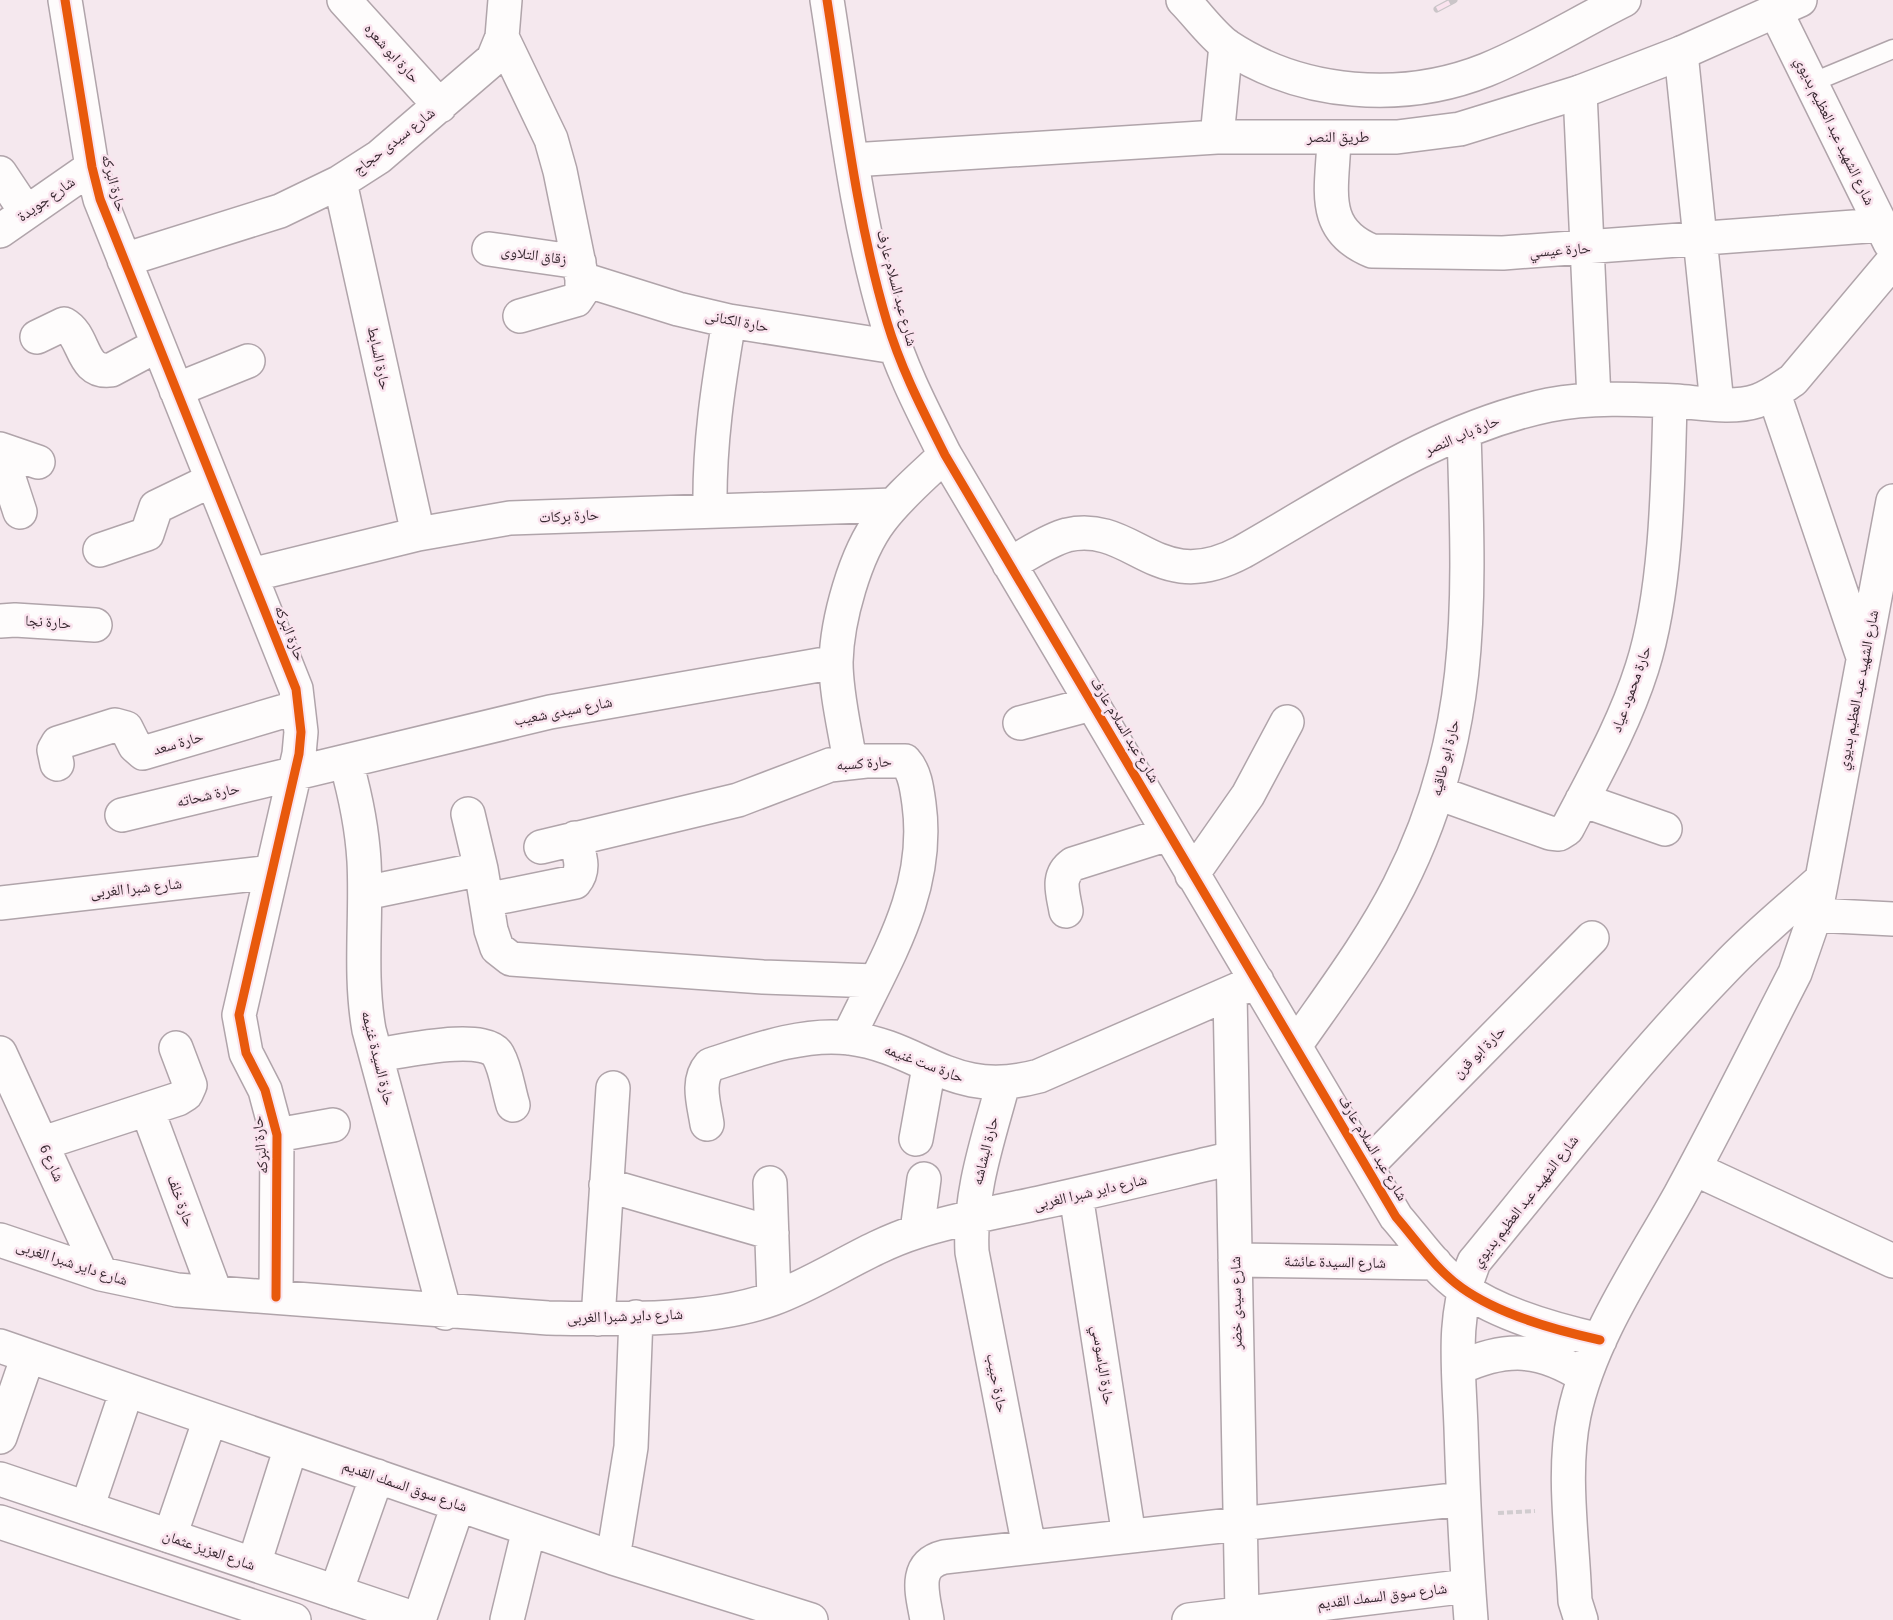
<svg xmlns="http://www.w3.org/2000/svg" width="1893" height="1620" font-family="'Source Sans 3','Noto Naskh Arabic',sans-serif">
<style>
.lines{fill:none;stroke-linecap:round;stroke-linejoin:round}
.lane-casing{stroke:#b0a4aa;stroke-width:21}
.street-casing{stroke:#b0a4aa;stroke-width:36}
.secondary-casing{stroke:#b0a4aa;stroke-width:36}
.path{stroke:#d1cccf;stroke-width:4;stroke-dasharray:6 3;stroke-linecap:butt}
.lane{stroke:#fefcfc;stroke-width:18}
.street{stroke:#fefcfc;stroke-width:33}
.secondary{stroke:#fefcfc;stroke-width:33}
.rail-casing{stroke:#cac5c8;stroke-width:7}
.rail{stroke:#fae3ee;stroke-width:4.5;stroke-dasharray:14;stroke-linecap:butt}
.cycleway-casing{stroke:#fae3ee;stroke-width:13}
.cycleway{stroke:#e8590c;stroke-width:9}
.labels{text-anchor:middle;stroke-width:5;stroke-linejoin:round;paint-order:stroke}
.street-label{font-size:15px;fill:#36272f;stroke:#fae3ee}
</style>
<rect width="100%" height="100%" fill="#f5e8ee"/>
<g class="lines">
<g class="lane-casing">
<path id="lane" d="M1811,83L1893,49"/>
</g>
<g class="street-casing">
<path id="street" d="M65,0L92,167L100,199L296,689L301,732L299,754L239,1015L246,1053L265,1090L277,1135L276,1297
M344,0L440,106
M827,0C844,107 856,218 887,322C901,369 923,411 945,455L1396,1217C1417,1241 1436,1270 1462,1288C1500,1315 1555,1330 1600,1340
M1776,12L1890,243
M502,37L551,139L560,171L582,279V291L576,300L520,316
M1681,53L1717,404
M1580,92L1594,399
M1334,138C1333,187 1318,229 1372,251L1503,253L1881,225
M0,173L26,212
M340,182L418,534
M0,231L92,167
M489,249L579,262
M124,260L280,211L340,182L379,157L493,59L502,37L505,0
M582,279L678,309L729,321L895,347
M37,337L64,324C86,336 80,374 111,370L158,345
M176,390L248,361
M1774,394L1863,657
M0,449L38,462
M0,451L20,512
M710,510C709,444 718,386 729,321
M100,550L147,534L156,507L212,480
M1009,564C1027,555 1048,540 1067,535C1135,520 1156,598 1242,552C1339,497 1438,428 1549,405C1591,397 1633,399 1676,401C1702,403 1732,409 1757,401C1771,396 1781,388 1793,380L1893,261
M251,575L418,534L510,518L893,505
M0,621L15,620L95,625
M1020,723L1091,704
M346,762C355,794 362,827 364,861C367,917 359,974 369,1030L445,1313
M850,762C845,729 836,695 836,662C837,620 855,554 881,520C899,496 923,476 945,455
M57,764L54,750L58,743L115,725L126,728L135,746L143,753L298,707
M1438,793L1550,833L1559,834L1567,829C1594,777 1624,725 1642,668C1667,590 1668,483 1670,401
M1582,800L1665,829
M468,814L481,869L491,930L497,948L511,959L763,977L875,981
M122,815L550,712L836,662
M541,847L738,800L830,765L866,761H905C915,772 917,789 919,804C931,892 884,961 848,1038
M1192,875L1248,795L1287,722
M365,893L481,869
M486,900L575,882C586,869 579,854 575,838
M0,903L272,872
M1066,911C1063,893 1056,876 1073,864L1168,834
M1815,915L1893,919
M1230,993L1242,1613
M1295,1046C1331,994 1370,943 1399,886C1477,733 1469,598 1464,433
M0,1053L101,1274
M377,1055C400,1052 485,1032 498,1055C506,1069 508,1089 513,1105
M1003,1084C988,1140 969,1193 972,1252L1029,1547
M147,1109L215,1292
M707,1124C704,1104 696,1081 710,1065C753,1051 804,1032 849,1038C925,1048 951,1100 1039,1076L1257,981
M277,1135L333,1125
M916,1139L929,1067
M43,1143L178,1099L186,1094L190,1085L176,1048
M1367,1166L1592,938
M1695,1169L1893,1261
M770,1183L774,1298
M606,1185L772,1233
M1076,1195L1129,1536
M917,1231L924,1179
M0,1240L101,1274L177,1290L548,1318C616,1319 708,1322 772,1299C822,1281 865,1248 916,1232C956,1219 998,1212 1039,1203C1104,1189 1169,1173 1233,1158
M1235,1260L1435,1263
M598,1319L613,1088
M0,1346L613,1558L811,1620
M1459,1368C1507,1346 1540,1348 1584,1376
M0,1437L28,1356
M87,1508L127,1390
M170,1536L210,1419
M613,1558L631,1447L636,1317
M254,1564L291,1447
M336,1592L377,1476
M419,1620L458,1505
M507,1620L529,1529
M927,1620C923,1595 912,1565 944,1557L1463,1499
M1189,1620L1468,1586
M1471,1620C1466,1556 1463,1492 1461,1428C1459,1370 1451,1317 1474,1262C1556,1162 1635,1061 1725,968C1755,936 1790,908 1822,879
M1581,1620L1575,1601L1574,1582C1571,1527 1563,1468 1574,1415C1590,1338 1642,1263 1680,1195C1720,1122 1757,1047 1795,973L1815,915L1822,879L1893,501"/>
</g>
<g class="secondary-casing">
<path id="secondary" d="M1183,0C1197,14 1211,34 1227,46C1302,96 1403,103 1486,70C1533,51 1578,23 1624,0
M1217,137L1226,45
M852,160L1217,137H1397L1460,129L1580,92L1681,53L1800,0
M0,1479L419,1620
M0,1522L294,1620"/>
</g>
<path class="path" d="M1498,1513L1535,1511"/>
<use href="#lane" class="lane"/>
<use href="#street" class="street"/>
<use href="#secondary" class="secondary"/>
<g class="rail-casing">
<path id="rail" d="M1437,9L1454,0"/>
</g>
<use href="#rail" class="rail"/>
<g class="cycleway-casing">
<path id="cycleway" d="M65,0L92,167L100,199L296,689L301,732L299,754L239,1015L246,1053L265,1090L277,1135L276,1297
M827,0C844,107 856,218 887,322C901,369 923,411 945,455L1396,1217C1417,1241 1436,1270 1462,1288C1500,1315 1555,1330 1600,1340"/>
</g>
<use href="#cycleway" class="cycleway"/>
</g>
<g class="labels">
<g class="street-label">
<text transform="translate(392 53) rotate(48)" y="5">حارة ابو شعره</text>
<text transform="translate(1835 131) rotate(64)" y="5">شارع الشهيد عبد العظيم بديوي</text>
<text x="1338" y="142">طريق النصر</text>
<text transform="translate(394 141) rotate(-38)" y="5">شارع سيدى حجاج</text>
<text transform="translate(114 183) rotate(75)" y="5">حارة البركه</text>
<text transform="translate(46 199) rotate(-35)" y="5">شارع جويدة</text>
<text transform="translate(1560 250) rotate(-4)" y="5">حارة عيسي</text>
<text transform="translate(534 255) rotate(8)" y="5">زقاق التلاوى</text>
<text transform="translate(897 288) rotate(75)" y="5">شارع عبد السلام عارف</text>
<text transform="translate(737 321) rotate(11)" y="5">حارة الكنانى</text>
<text transform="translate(379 358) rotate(78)" y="5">حارة السابط</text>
<text transform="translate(1462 435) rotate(-23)" y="5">حارة باب النصر</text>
<text transform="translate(569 516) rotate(-3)" y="5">حارة بركات</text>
<text transform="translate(48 622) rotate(4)" y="5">حارة نجا</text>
<text transform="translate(290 633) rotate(68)" y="5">حارة البركه</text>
<text transform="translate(1631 689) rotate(-70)" y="5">حارة محمود عياد</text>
<text transform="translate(1858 690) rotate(-79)" y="5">شارع الشهيد عبد العظيم بديوي</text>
<text transform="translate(563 711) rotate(-11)" y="5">شارع سيدى شعيب</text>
<text transform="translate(1125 730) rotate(59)" y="5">شارع عبد السلام عارف</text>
<text transform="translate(178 743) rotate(-16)" y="5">حارة سعد</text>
<text transform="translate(1445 758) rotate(-76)" y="5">حارة ابو طاقيه</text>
<text transform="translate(864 763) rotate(-4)" y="5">حارة كسبه</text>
<text transform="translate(208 795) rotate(-13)" y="5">حارة شحاته</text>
<text transform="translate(136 888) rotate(-6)" y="5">شارع شبرا الغربى</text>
<text transform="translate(1479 1052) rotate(-45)" y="5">حارة ابو قرن</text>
<text transform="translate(378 1058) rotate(76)" y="5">حارة السيدة غنيمه</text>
<text transform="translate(924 1063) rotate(21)" y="5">حارة ست غنيمه</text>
<text transform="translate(260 1145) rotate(-96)" y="5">حارة البركه</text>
<text transform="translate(1373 1148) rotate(59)" y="5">شارع عبد السلام عارف</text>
<text transform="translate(985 1151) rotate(-76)" y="5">حارة البشاشه</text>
<text transform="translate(52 1163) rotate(66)" y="5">شارع 6</text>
<text transform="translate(1090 1192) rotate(-13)" y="5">شارع داير شبرا الغربى</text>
<text transform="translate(181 1201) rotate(70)" y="5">حارة خلف</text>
<text transform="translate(1525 1201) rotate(-52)" y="5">شارع الشهيد عبد العظيم بديوي</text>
<text transform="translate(1335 1262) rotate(1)" y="5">شارع السيدة عائشة</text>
<text transform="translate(72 1263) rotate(18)" y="5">شارع داير شبرا الغربى</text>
<text transform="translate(1236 1303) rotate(-91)" y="5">شارع سيدى خضر</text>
<text transform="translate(625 1316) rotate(-2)" y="5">شارع داير شبرا الغربى</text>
<text transform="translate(1103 1365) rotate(81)" y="5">حارة الباسوسي</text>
<text transform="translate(997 1383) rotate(79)" y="5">حارة حبيب</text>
<text transform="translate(405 1486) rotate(19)" y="5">شارع سوق السمك القديم</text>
<text transform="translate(209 1550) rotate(19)" y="5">شارع العزيز عثمان</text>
<text transform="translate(1382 1596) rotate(-7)" y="5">شارع سوق السمك القديم</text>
</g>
</g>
</svg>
